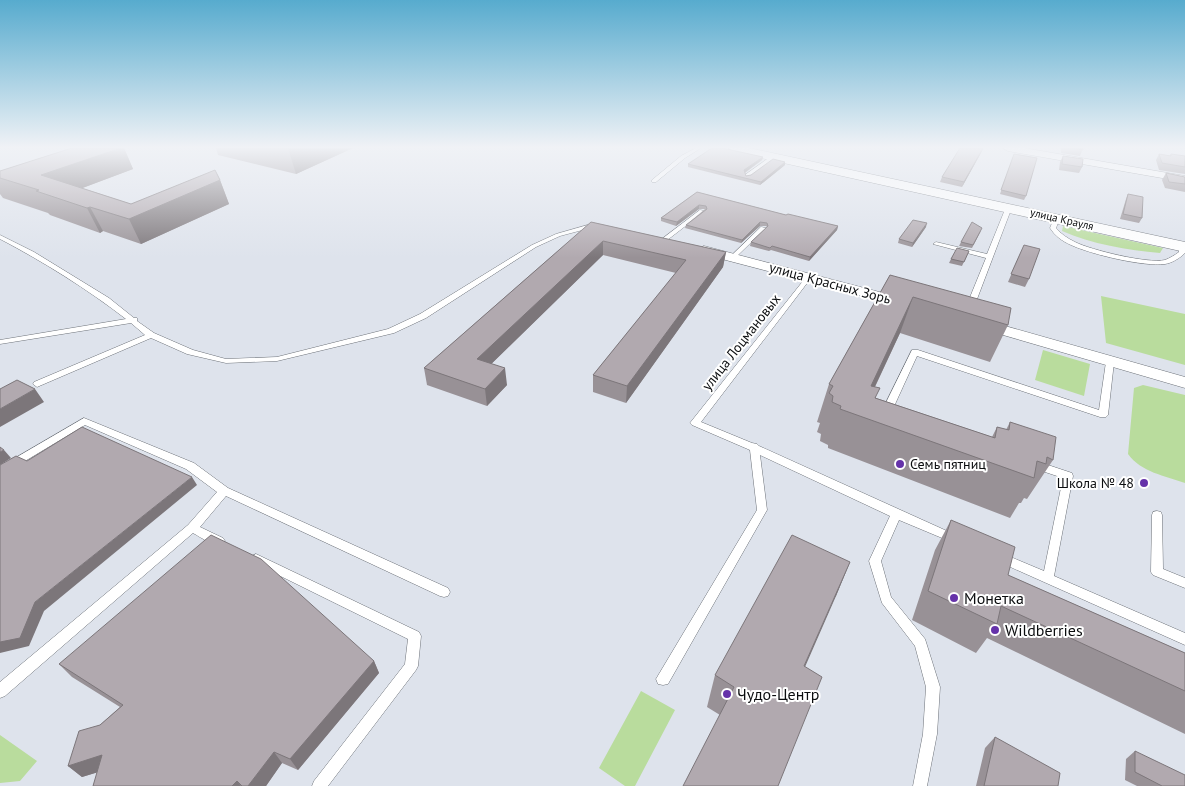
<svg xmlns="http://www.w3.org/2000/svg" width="1185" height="786" font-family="'PT Sans',sans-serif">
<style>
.green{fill:#b9dc9d}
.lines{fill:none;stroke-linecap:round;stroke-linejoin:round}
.service-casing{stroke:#6d7279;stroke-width:1}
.minor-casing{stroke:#6d7279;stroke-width:1}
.tertiary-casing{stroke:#6d7279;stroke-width:1}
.service{fill:#fff;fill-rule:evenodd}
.minor{fill:#fff;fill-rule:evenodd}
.tertiary{fill:#fff;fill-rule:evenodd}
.wall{fill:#989196}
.shaded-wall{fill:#7c767a}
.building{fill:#b1a9af;stroke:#7c767a}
.poi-dot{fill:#6532a9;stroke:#fff;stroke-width:2}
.labels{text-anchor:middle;stroke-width:4;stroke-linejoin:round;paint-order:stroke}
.far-street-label{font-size:11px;fill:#0b0d0f;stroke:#fff}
.street-label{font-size:14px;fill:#0b0d0f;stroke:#fff}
.poi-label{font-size:14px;fill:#0b0d0f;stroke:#fff;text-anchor:start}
.near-poi-label{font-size:16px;fill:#0b0d0f;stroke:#fff;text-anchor:start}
</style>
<rect width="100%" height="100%" fill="#dee3ec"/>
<path class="green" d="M1063,226L1163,248L1160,253C1128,250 1091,244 1062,231Z
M1101,296L1185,314V365L1106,343Z
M1043,350L1090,364L1084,396L1035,380Z
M1143,385L1185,395V483C1165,476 1141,472 1128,454L1134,388Z
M641,691L675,710L635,786H625L599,768Z
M0,735L37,761L20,781L0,783Z"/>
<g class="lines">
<g class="service-casing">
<path id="service" d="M696,148H701L685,158L656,182H652V180L681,156Z
M773,155L778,156L749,177H745V175Z
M1009,205L1012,207L974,307L973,309H967L966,307L986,258L933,244L936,242L987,254L1006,207Z
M700,210L705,211L666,241H662V239Z
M1057,216L1060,218L1056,228C1061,234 1067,238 1075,242C1091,250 1148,264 1165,260C1170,258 1175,255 1179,252V246L1182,244L1185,246V253C1180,258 1172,263 1165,264C1144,267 1090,254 1071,245C1062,241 1055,236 1050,228L1054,218Z
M588,225L591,227L590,228L560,236L536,247L426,318L394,333L277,361L226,363L187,354L151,338L37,387L33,384L34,382L145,335L131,323L0,344V340L126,319C87,289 44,262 0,239V235L34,252L109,298L134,318H137V321L154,333L193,350L226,359L277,357L388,329L420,314L532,245L556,234Z
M761,227L766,228L735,258H731V256Z
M809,275L811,276V278L701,422L752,443L757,444L759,446L958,536L960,539L958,542L954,543L899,520L881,561L891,597L925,639L940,687L937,734L927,786H913L923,734L926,687L915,646L882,603L869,561L890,516L760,455L767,510L668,684L663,685L658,684L656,679L757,510L750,450L692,425L690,423L807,276Z
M912,350H918L1099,410L1106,362L1107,360H1113L1114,362L1108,415L1106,417H1100L917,356L891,413L886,416L883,415L881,413Z
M84,418L194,463L228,488L448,588L450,592L448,596L444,597L440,596L226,496L200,527L223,538L225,541L223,544C214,547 202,538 193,533L5,696L0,698V682L188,525L217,492L186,469L85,425L0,476V467Z
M1036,461L1072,473L1073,476L1054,576L1185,633V645L997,561L995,558L997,555L1001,553L1044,571L1063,478L1033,468L1031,465L1033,462Z
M1157,511L1161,512L1162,515L1163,569L1185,578V588L1153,575L1151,572L1152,515L1153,512Z
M256,554L419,632L421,636L418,666L416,670L328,786H312L314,781L405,664L408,639L252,562L250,559L252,556Z"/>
</g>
<g class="minor-casing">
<path id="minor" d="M1003,148H1024L1185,176V182L1008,151Z
M704,246L906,299L908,302L906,305L901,306L699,253L698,250Z
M984,320L1185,377V388L979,328L976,325L979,322Z"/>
</g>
<g class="tertiary-casing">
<path id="tertiary" d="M728,148H749L1185,242V252L734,152Z"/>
</g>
<use href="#service" class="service"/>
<use href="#minor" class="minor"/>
<use href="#tertiary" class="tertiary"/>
</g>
<path class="wall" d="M72,148H124L133,169L82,188L131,204L220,180L229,204L141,244L103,231L100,233L50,215L48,213L3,198L0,194V171Z
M216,148H353L296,174L218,155Z
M1061,148H1083L1080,156L1061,153Z
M982,151L962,187L940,182L942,177Z
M1014,154L1026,196L1024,200L1000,194Z
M1159,154L1170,156L1171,154L1185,156V174L1159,170L1156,160Z
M1063,156L1082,167L1079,173L1059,170L1060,162Z
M763,157L762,160L745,173L746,176L751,175L785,165L760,185L688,167V164Z
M1166,173L1185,177V192L1165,188L1162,180Z
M697,192L786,215L838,226L837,230L809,261L771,250L769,251L750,246L751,242L767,227L766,226H760L741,243L685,228L686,225L705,209H699L676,226L661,221V218Z
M1128,194L1142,218L1139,223L1120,219L1126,199Z
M591,222L726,252L723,267L626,403L593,392V375L676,273L603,255L491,364L507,385L487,406L427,385L424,368Z
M926,227L912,247L898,243L899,239Z
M981,231L972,248L959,246L961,242Z
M1024,245L1029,279L1025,287L1008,282Z
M969,251L962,266L949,263L951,259Z
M890,275L1008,325L990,362L900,333L875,387L876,398L992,437L997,427L1006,430L1010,422L1053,460L1027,499L1024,498L1021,503H1019L1010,518L828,448V445L820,441L821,434L817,432L820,423L817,422L829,384Z
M951,520L1008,575L1185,653V734L987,638L976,653L912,620L935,550Z
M850,562L836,596L720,715L707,707L715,675Z
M374,661L379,673L298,770L282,763L266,786H93L98,772L82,777L68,766L100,725L120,707L72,677L59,664Z
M995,737L1058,786H976L985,748Z
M1135,751L1185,786H1137L1125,780L1126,759Z"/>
<path class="shaded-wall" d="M121,148H124L133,169L56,198L41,175Z
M288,148H353L296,174Z
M983,148L982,151L962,187L964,182Z
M763,157L762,160L744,173V170Z
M785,162V165L760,185L761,182Z
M220,180L229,204L141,244L129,219Z
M699,205V209L676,226L677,222Z
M90,207L103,231L100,233L87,208Z
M760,222V226L741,243L742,240Z
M927,223L926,227L912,247L913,243Z
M838,226L837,230L809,261L810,257Z
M603,241V255L480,375L477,359Z
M726,252L723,267L626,403L627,386Z
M913,297L900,333L861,416L871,386Z
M505,368L507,385L487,406L485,389Z
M35,389L44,402L0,427V409Z
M4,450L11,458L0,465V452Z
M192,477L197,485L44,611L29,646L0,653V642L35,602Z
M850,562L836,596L791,699L804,666Z
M374,661L379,673L298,770L290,759Z
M274,752L282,763L266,786H248Z
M102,755L115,767L82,777L68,766Z
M237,781L241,786H232Z"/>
<path class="building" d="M72,148H121L41,175L131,204L215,170L220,180L129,219L90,207L87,208L36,191L39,190L0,178V171Z
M712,148H722L763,157L744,170L746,176L751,175L773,159L785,162L761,182L688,164Z
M960,148H983L964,182L942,177Z
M1072,148H1083V150Z
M1014,154L1037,158L1026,196L1001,190Z
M1159,154L1171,156V154L1185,156V167L1162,163Z
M1063,156L1083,159L1082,167L1062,164Z
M1166,173L1185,177V184L1169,182Z
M697,192L786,215L788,214L838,226L810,257L772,246L770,248L751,242L768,226L767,223L760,222L742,240L686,225L707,209L706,206L699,205L677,222L661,218Z
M1128,194L1143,197L1142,218L1123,214Z
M913,220L927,223L913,243L899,239Z
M591,222L726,252L627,386L593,375L686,260L603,241L477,359L505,368L485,389L424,368Z
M972,222L982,228L973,245L961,242Z
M1024,245L1040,249L1029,279L1011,274Z
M957,248L969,251L964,262L951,259Z
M890,275L1011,308L1008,325L913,297L871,386L880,388L875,398L995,438L997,427L1009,430L1010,422L1056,437L1053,460L1047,457L1046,464L1037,461L1034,478L840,409L841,406L832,402L833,396L829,393L833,386L829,384Z
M17,380L35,389L0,409V389Z
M82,427L192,477L35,602L20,638L0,642V465L16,456L27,461Z
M0,447L4,450L0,452Z
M951,520L1015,547L1008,575L1185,653V691L1001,606L997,624L928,591Z
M211,535L261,559L374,661L290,759L274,752L248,786H242L237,781L232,786H93L102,755L68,766L79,731L100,725L123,705L59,664Z
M792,535L850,562L804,666L822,677L778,786H683L734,687L715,675Z
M995,737L1060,773L1058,786H984Z
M1135,751L1185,775V786H1162L1135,772Z"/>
<linearGradient id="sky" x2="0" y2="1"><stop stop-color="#57abce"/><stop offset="0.57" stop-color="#f0f2f6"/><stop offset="1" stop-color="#f0f2f6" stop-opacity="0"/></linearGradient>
<rect width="1185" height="258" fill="url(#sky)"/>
<g class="poi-dot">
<circle cx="900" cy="464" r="5"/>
<circle cx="1144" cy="483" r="5"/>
<circle cx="954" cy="598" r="5"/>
<circle cx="995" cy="630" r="5"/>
<circle cx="727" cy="694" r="5"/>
</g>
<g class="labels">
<g class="far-street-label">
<text transform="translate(1062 219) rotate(13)" y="4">улица Крауля</text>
</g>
<g class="street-label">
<text transform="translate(830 283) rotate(15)" y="5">улица Красных Зорь</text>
<text transform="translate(741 342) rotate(-52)" y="5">улица Лоцмановых</text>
</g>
<g class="poi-label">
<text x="910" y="469">Семь пятниц</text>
<text x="1134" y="488" text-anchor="end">Школа № 48</text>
</g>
<g class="near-poi-label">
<text x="964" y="604">Монетка</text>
<text x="1005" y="636">Wildberries</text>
<text x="737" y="700">Чудо-Центр</text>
</g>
</g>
</svg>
